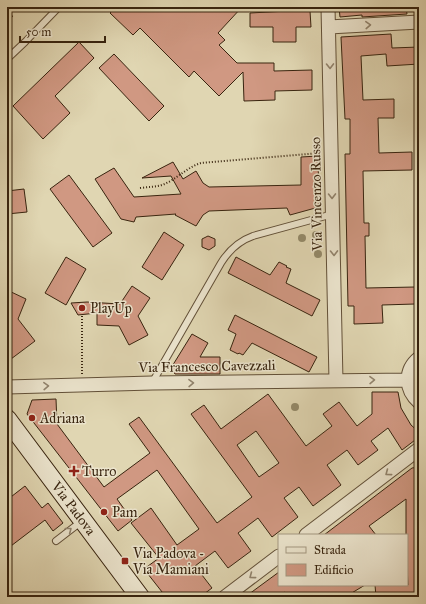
<svg xmlns="http://www.w3.org/2000/svg" width="426" height="604" font-family="'IM FELL Great Primer',serif">
<style>
.building{fill:#d09882;stroke:#38240f;fill-rule:evenodd}
.lines{fill:none;stroke-linecap:round;stroke-linejoin:round}
.lane-casing{stroke:#625038;stroke-width:8}
.street-casing{stroke:#625038;stroke-width:15}
.secondary-casing{stroke:#38240f;stroke-width:20}
.path{stroke:#38240f;stroke-width:2;stroke-dasharray:1 2;stroke-linecap:butt}
.lane{stroke:#ebe4cd;stroke-width:6}
.street{stroke:#ebe4cd;stroke-width:13}
.secondary{stroke:#ebe4cd;stroke-width:18}
.rail{stroke:#38240f;stroke-width:3;stroke-dasharray:7 7;stroke-linecap:butt}
.tree{fill:#948a6a}
.oneway{stroke:#92846e}
.poi-dot{fill:#8f2418;stroke:#ebe4cd;stroke-width:1.5}
.labels{text-anchor:middle;stroke-width:3;stroke-linejoin:round;paint-order:stroke}
.street-label{font-size:14px;fill:#38240f;stroke:#ebe4cd}
.poi-label{font-size:14px;fill:#38240f;stroke:#ebe4cd;text-anchor:start}
</style>
<rect width="100%" height="100%" fill="#e0d6b2"/>
<filter id="stains"><feTurbulence type="fractalNoise" baseFrequency=".005" numOctaves="4"/><feColorMatrix values="0 0 0 0 .2 0 0 0 0 .09 0 0 0 0 .02 0 0 0 .5 -.17"/></filter>
<radialGradient id="worn" r=".72"><stop offset=".6" stop-color="#630" stop-opacity="0"/><stop offset="1" stop-color="#630" stop-opacity=".3"/></radialGradient>
<path class="building" d="M116,7H242L218,33L225,40L219,45L237,63H274V71L312,70V90L275,91V100L244,101L243,72L219,96L194,71L189,77L140,28L133,35L110,13Z
M288,7H299V11H310L311,27H296V42H273V27H250V13L288,11Z
M339,7H406L407,14L362,17V15L340,17Z
M391,34L392,48L419,47V64L387,66L386,54L361,56L363,100L394,99V118H378L379,153L412,152V170L363,171L364,223H369V236H365L366,288L415,287V304L382,305L383,323L354,324V306H348L345,154H350V119H345L341,37Z
M79,42L94,58L55,96L70,113L43,139L13,106Z
M114,54L164,106L149,121L99,68Z
M318,156L319,207L290,215L287,208L209,211L203,215L196,226L175,215L176,214L136,217L134,222L121,219L95,179L114,168L134,197L181,194L171,176L142,178L173,162L183,179L196,171L203,183L209,187L301,185V157Z
M69,175L112,233L93,247L50,189Z
M24,189L27,212L7,214V191Z
M164,232L184,245L162,280L142,267Z
M208,236L215,239V246L209,250L202,247V239Z
M66,257L86,269L66,305L45,293Z
M236,257L270,275L279,262L287,266L286,267L291,269L286,283L320,300L312,316L228,273Z
M132,286L150,298L138,316L148,335L129,345L119,326L97,325V313L78,315L71,303L87,302L120,304Z
M7,290L26,299L18,319L35,341L7,362Z
M235,315L317,357L309,372L252,343L243,355L239,353L238,354L230,350L236,334L228,330Z
M192,334L208,343L200,357H220V374H175L171,368Z
M372,392H398L401,408L411,425L419,432V437L402,450L388,428L371,441L378,450L358,465L347,450L327,465L341,485L313,506L299,487L284,498L298,517L272,537L258,518L238,533L251,551L228,568L215,551L195,566L212,588L200,597H166L144,569L159,558L131,523L151,508L177,545L199,529L157,470L117,499L132,520L118,531L27,414L32,400L56,399L57,424L104,487L150,453L129,424L139,417L217,523L252,497L191,414L204,405L221,429L268,394L306,446L332,426L323,414L339,402L357,426L372,414ZM256,431L279,463L259,477L237,445Z
M419,467V597H376L375,585H408L407,565V535H406V499L369,526L376,535H324L412,468Z
M25,486L42,508L48,503L63,523L53,531L45,520L7,549V500Z
M279,572V585H365L345,597H288L285,592L278,597H245Z"/>
<g class="lines">
<g class="lane-casing">
<path id="lane" d="M7,59L25,42L59,7
M152,383L221,263C229,250 239,241 253,236L333,214
M56,541L82,521"/>
</g>
<g class="street-casing">
<path id="street" d="M328,7L336,381
M329,27L419,22
M419,358C404,370 405,390 419,402
M7,387L152,383L408,380
M306,535L419,449
M225,597L279,556"/>
</g>
<g class="secondary-casing">
<path id="secondary" d="M7,419L140,597"/>
</g>
<path class="path" d="M140,188C148,187 155,187 162,185C176,180 187,167 201,163L320,153
M82,374V315"/>
<use href="#lane" class="lane"/>
<use href="#street" class="street"/>
<use href="#secondary" class="secondary"/>
<path class="rail" d="M7,20L21,7"/>
</g>
<g class="tree">
<circle cx="316" cy="235" r="4"/>
<circle cx="302" cy="238" r="4"/>
<circle cx="318" cy="254" r="4"/>
<circle cx="295" cy="407" r="4"/>
</g>
<defs><path id="oneway-chevron" d="M-2-3.5L2.5 0L-2 3.5" fill="none" stroke-width="1.6" stroke-linecap="round" stroke-linejoin="round"/></defs>
<g class="oneway">
<use href="#oneway-chevron" transform="translate(368 25) rotate(-3)"/>
<use href="#oneway-chevron" transform="translate(330 66) rotate(89)"/>
<use href="#oneway-chevron" transform="translate(332 196) rotate(89)"/>
<use href="#oneway-chevron" transform="translate(334 253) rotate(89)"/>
<use href="#oneway-chevron" transform="translate(372 380) rotate(-1)"/>
<use href="#oneway-chevron" transform="translate(191 383) rotate(-1)"/>
<use href="#oneway-chevron" transform="translate(46 386) rotate(-2)"/>
<use href="#oneway-chevron" transform="translate(388 473) rotate(143)"/>
<use href="#oneway-chevron" transform="translate(69 530) rotate(-38)"/>
<use href="#oneway-chevron" transform="translate(252 576) rotate(143)"/>
</g>
<g class="poi-dot">
<circle cx="82" cy="308" r="4"/>
<circle cx="32" cy="418" r="4"/>
<path d="M72 465h4v4h4v4h-4v4h-4v-4h-4v-4h4z"/>
<circle cx="104" cy="512" r="4"/>
<rect x="121" y="557" width="8" height="8" rx="2"/>
</g>
<g class="labels">
<g class="street-label">
<text transform="translate(316 194) rotate(-91)" y="5">Via Vincenzo Russo</text>
<text transform="translate(207 366) rotate(-1)" y="5">Via Francesco Cavezzali</text>
<text transform="translate(74 508) rotate(53)" y="5">Via Padova</text>
</g>
<g class="poi-label">
<text x="90" y="313">PlayUp</text>
<text x="40" y="423">Adriana</text>
<text x="82" y="476">Turro</text>
<text x="112" y="517">Pam</text>
<text x="133" y="558">Via Padova -<tspan x="133" dy="16">Via Mamiani</tspan></text>
</g>
</g>
<rect width="426" height="604" fill="none" stroke="#e0d6b2" stroke-width="24"/>
<rect x="8" y="8" width="410" height="588" fill="none" stroke="#38240f" stroke-width="2"/>
<rect x="12" y="12" width="402" height="580" fill="none" stroke="#38240f"/>
<rect x="278" y="534" width="130" height="52" fill="#ebe4cd" stroke="#a39781"/>
<rect x="286" y="547" width="20" height="6" fill="#ebe4cd" stroke="#a39781"/>
<text x="314" y="554" font-size="12" fill="#38240f">Strada</text>
<rect x="286" y="564" width="20" height="12" fill="#d09882" stroke="#a39781"/>
<text x="314" y="574" font-size="12" fill="#38240f">Edificio</text>
<path d="M20 36v6h85v-6" fill="none" stroke="#38240f" stroke-width="2"/>
<text x="26" y="36" font-size="12" fill="#38240f" stroke="#ebe4cd" stroke-width="3" paint-order="stroke">50 m</text>
<rect width="100%" height="100%" filter="url(#stains)"/>
<rect width="100%" height="100%" fill="url(#worn)"/>
</svg>
